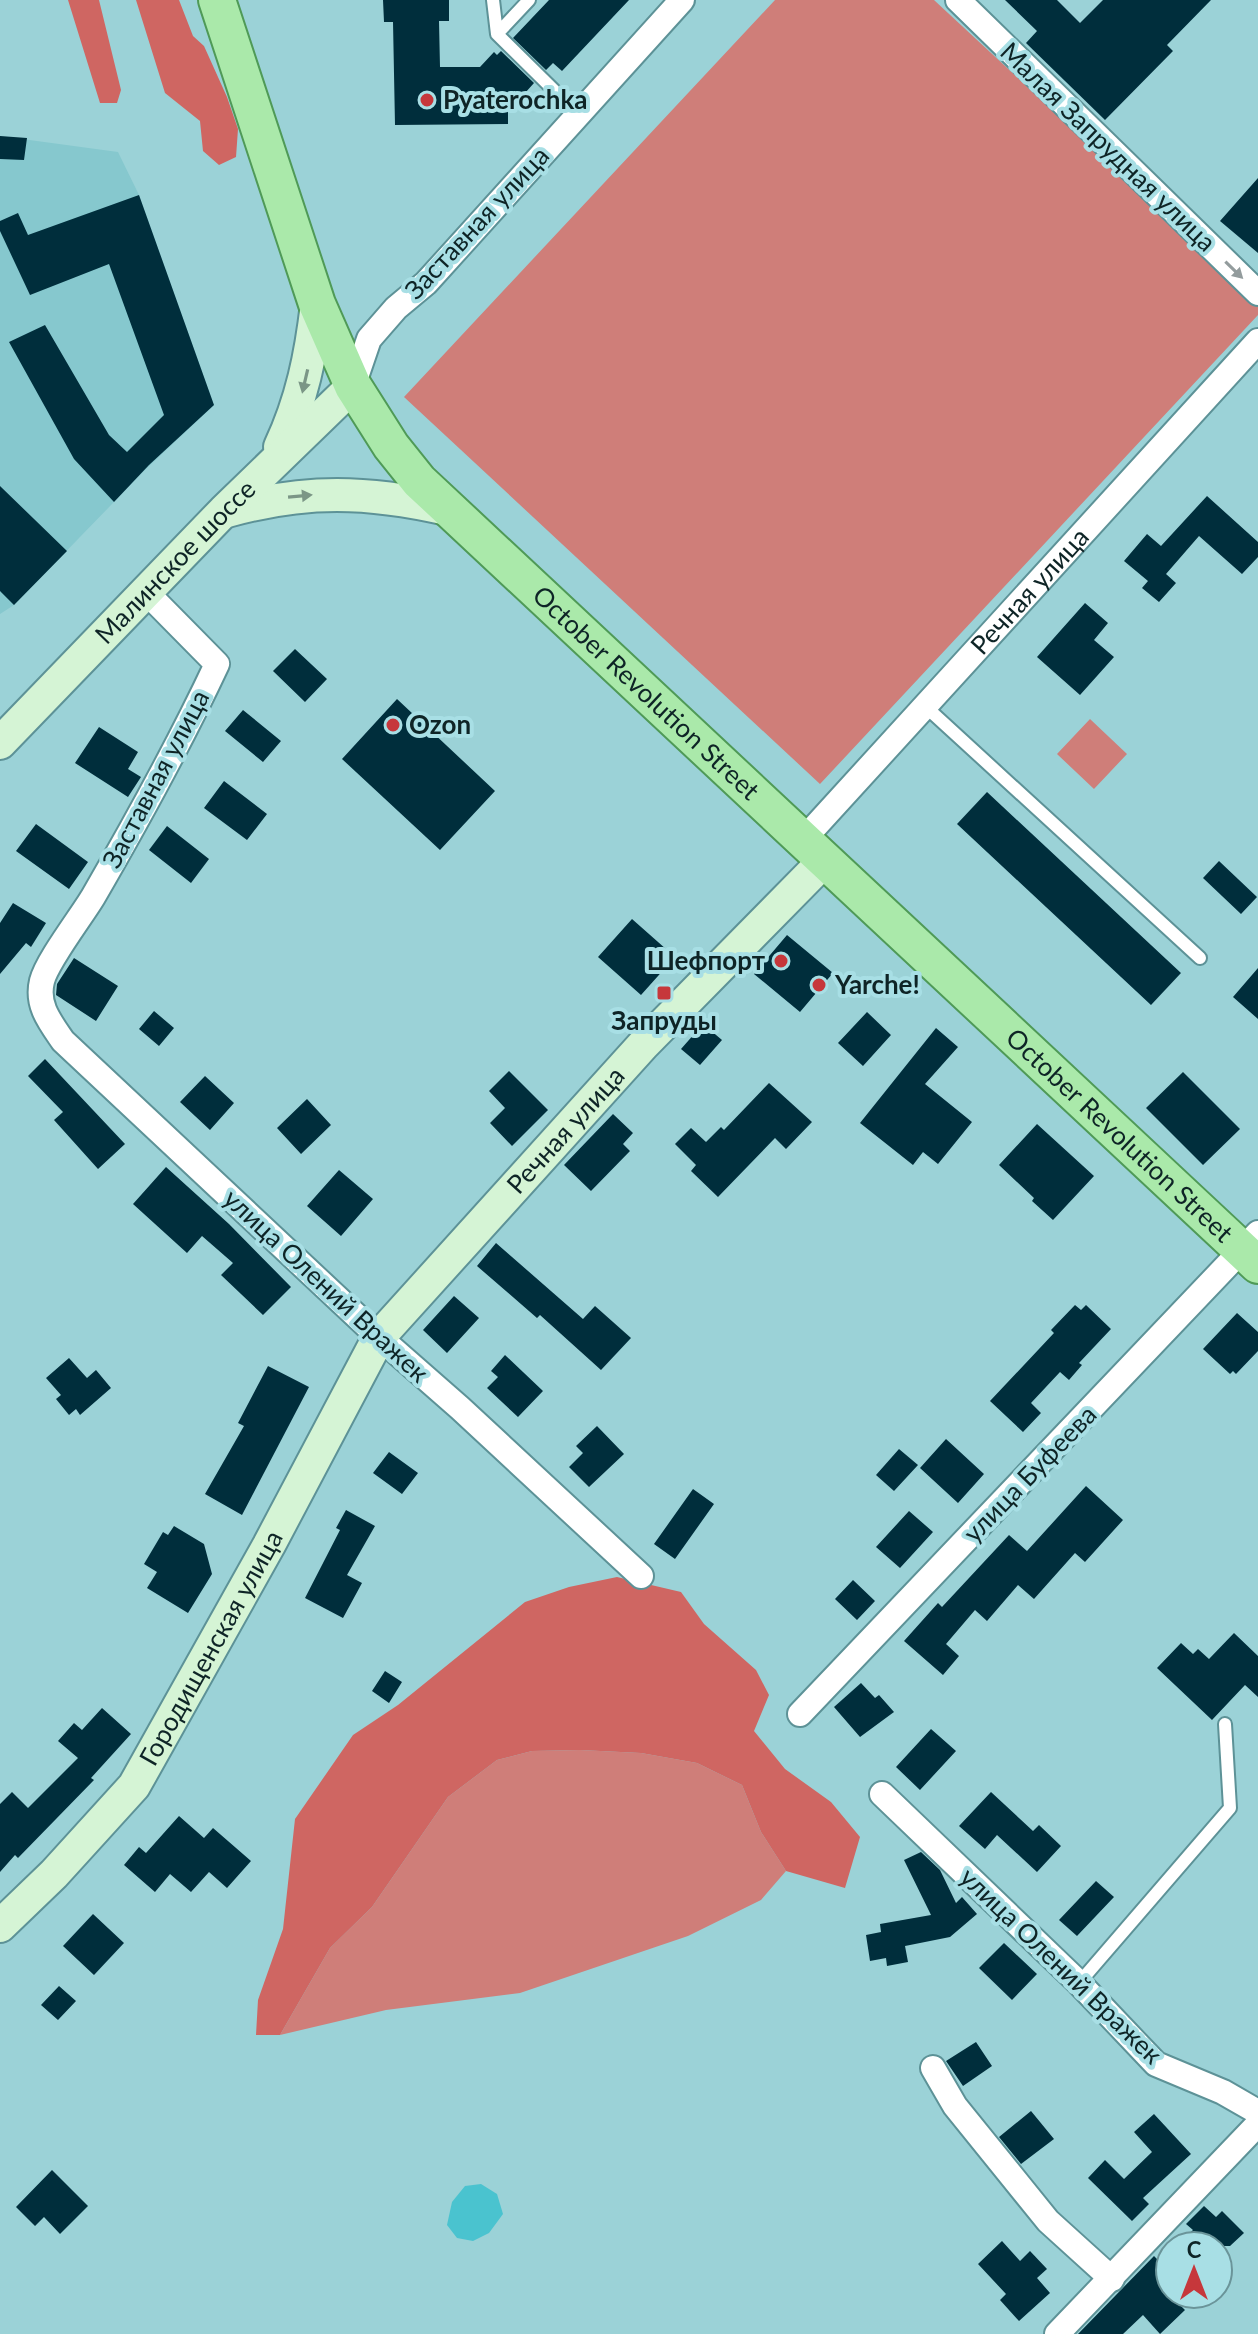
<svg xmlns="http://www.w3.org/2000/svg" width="1258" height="2334" font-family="Lato,sans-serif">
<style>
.built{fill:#86c8ce}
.green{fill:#cf7e79}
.forest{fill:#cf6662}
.water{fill:#4ac3cf}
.building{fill:#002e3c}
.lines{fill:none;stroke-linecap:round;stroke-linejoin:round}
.lane-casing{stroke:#5d9297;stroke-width:16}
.street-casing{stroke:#5d9297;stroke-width:28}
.secondary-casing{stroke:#5d9297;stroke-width:36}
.primary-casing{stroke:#4f9a57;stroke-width:40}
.lane{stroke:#fff;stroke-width:12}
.street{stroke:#fff;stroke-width:24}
.secondary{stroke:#d5f4d5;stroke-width:32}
.primary{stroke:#aae9aa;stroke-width:36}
.oneway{fill:#939c9d}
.oneway2{fill:#7b9686}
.poi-dot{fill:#c6373b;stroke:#a8dfe5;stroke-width:3}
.labels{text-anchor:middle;stroke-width:8;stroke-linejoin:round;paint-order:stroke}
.poi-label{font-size:26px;font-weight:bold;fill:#0e2426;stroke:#a8dfe5;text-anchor:start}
.street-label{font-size:26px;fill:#0e2426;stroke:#a8dfe5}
</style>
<rect width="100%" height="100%" fill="#9bd2d7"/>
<path class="built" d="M0,136L118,152L139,195L214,405L145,470L14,605L0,614Z"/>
<path class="green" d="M775,0H934L1258,301V315L820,784L404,397Z
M1090,719L1127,754L1094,789L1057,754Z
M580,1750L641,1753L697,1763L742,1785L761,1832L786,1871L761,1900L688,1936L520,1993L386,2010L280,2035L330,1948L372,1907L448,1797L497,1760L532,1751Z"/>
<path class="forest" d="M68,0H99L121,90L117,103H100Z
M136,0H179L193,36L204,46L227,97L238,129L236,157L219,165L203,151L200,121L165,93Z
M617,1577L681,1592L704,1624L756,1670L769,1695L754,1731L785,1769L831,1802L860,1837L845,1888L786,1871L761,1832L742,1785L697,1763L641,1753L580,1750L532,1751L497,1760L448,1797L372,1907L330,1948L280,2035H256L258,2000L283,1929L295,1819L353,1735L398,1705L525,1602L569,1587Z"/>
<path class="water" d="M481,2184L497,2194L503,2214L489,2233L473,2241L457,2238L447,2225L452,2202L465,2186Z"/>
<path class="building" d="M383,0H449V21H439L440,67H480L494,52L497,55L501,51L534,83L508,112V124L395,125L393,22H384Z
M549,0H629L562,71L553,63L546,70L513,38Z
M1005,0H1057L1080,23L1103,0H1211L1167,45L1173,51L1105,120L1026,43L1037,31Z
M0,136L27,138L24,160L0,159Z
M1258,178V253L1220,221Z
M139,195L214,405L149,465L114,502L74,459L9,342L45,325L109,435L127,452L164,415L109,264L30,295L0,231V221L18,213L28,235Z
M0,486L67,551L14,605L0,591Z
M1207,496L1258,542V557L1242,574L1199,536L1166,574L1176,583L1159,602L1142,588L1148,581L1124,561L1147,534L1161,546Z
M1085,603L1108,623L1094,640L1114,657L1080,695L1037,657Z
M295,649L327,679L305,702L273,671Z
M397,699L495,791L440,850L342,759Z
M243,710L281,741L263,762L225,731Z
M99,727L138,752L128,769L141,777L128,797L75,763Z
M224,781L267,814L247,840L204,808Z
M987,792L1181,973L1151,1005L957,824Z
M36,824L88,862L69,889L16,851Z
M167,826L209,859L191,883L149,850Z
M1219,861L1257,897L1241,914L1203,878Z
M13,903L46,923L31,947L26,943L0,974V923Z
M632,919L675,957L641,995L598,957Z
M787,935L833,973L800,1012L754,974Z
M74,958L118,986L96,1021L56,995L57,984Z
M1258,968V1019L1233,997Z
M154,1011L174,1028L159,1046L139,1029Z
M867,1012L891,1035L863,1066L838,1043Z
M703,1024L722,1040L700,1065L681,1049Z
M936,1028L958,1047L925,1084L972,1122L938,1164L923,1152L913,1165L860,1123Z
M45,1059L125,1144L98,1169L54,1120L63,1112L28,1076Z
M509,1071L548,1110L512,1146L490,1123L505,1108L489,1091Z
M1183,1072L1240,1129L1203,1165L1146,1108Z
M205,1076L234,1103L210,1130L180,1102Z
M769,1083L812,1122L786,1149L775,1138L718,1197L691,1171L696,1165L675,1144L691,1128L706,1142L721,1127L724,1130Z
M307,1099L331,1125L301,1154L277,1128Z
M613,1114L633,1133L623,1144L630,1151L591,1191L564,1165Z
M1037,1124L1094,1176L1053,1220L1032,1201L1034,1198L999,1165Z
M166,1167L229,1224L291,1287L263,1315L221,1275L233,1263L202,1236L187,1253L133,1204Z
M339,1170L373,1199L341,1236L307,1206Z
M496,1243L583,1319L595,1306L631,1338L601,1370L540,1315L537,1318L477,1266Z
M454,1296L479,1318L447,1353L423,1330Z
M1075,1305L1081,1310L1086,1305L1111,1329L1079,1363L1082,1365L1069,1380L1060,1372L1031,1403L1041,1413L1023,1432L990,1401L1054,1333L1051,1330Z
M1237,1313L1258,1332V1351L1236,1374L1233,1371L1230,1374L1203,1349Z
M505,1355L543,1391L518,1417L487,1388L498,1377L491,1371Z
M69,1358L87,1378L96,1370L111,1388L80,1415L76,1409L69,1415L56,1399L61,1395L46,1378Z
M268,1366L309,1387L242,1515L205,1494L244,1426L238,1423Z
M597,1426L624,1454L589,1487L569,1467L583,1453L576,1446Z
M946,1439L984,1474L958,1503L920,1468Z
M899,1449L918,1465L894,1491L876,1475Z
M389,1452L418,1473L402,1494L373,1473Z
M1086,1486L1123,1520L1085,1562L1075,1553L1034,1599L1018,1585L987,1621L975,1610L946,1644L959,1656L943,1675L904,1641L938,1603L942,1607L1009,1535L1027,1551Z
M693,1489L714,1504L675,1559L654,1544Z
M346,1510L375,1526L347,1575L362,1583L343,1618L305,1598L340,1530L336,1528Z
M909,1511L933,1532L900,1568L876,1547Z
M174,1526L204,1544L212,1574L188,1613L147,1588L157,1572L144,1564L163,1532L168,1535Z
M853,1580L875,1601L857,1620L835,1599Z
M1234,1633L1258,1656V1697L1245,1685L1212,1720L1157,1668L1181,1643L1193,1654L1198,1649L1209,1659Z
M385,1671L402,1682L389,1703L372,1691Z
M861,1683L875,1698L879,1695L894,1712L860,1737L834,1707Z
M102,1708L131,1734L91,1778L94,1780L18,1858L15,1855L0,1872V1804L12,1792L28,1808L78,1758L58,1741L74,1723L82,1730Z
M931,1729L956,1751L920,1790L896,1767Z
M991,1792L1033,1831L1039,1825L1061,1846L1037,1872L997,1835L985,1849L959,1826Z
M179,1816L204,1838L213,1828L251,1861L227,1888L209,1872L191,1892L170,1874L155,1892L124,1865L139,1847L146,1853Z
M921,1852L940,1870L956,1903L962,1897L977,1914L950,1937L905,1946L908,1962L887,1966L886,1958L870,1961L866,1935L881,1932L880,1924L931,1915L904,1860Z
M1096,1881L1114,1897L1077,1936L1059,1920Z
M93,1914L124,1943L94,1975L63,1946Z
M1004,1943L1037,1974L1012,2000L979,1968Z
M59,1986L76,2001L58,2020L41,2005Z
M976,2042L992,2066L963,2086L946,2061Z
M1031,2111L1054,2139L1021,2164L999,2137Z
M1154,2114L1191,2154L1143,2198L1149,2204L1132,2221L1088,2178L1105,2160L1124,2179L1152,2152L1134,2132Z
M52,2170L88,2206L60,2234L44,2217L35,2226L16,2207Z
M1204,2206L1216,2217L1222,2211L1244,2233L1230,2246H1176L1193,2230L1186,2224Z
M1002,2241L1020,2261L1030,2251L1047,2269L1037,2278L1050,2293L1019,2321L1000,2300L1006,2294L978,2264Z
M1170,2251V2294H1191L1180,2305L1185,2310L1160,2334L1143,2315L1123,2334H1078L1154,2256L1159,2261Z"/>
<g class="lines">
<g class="lane-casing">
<path id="lane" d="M493,0L497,34L578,114
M497,34L529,0
M926,707L1200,958
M1079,1983L1230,1808L1225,1724"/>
</g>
<g class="street-casing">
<g id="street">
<path d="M958,0L1258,293"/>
<path d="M353,386L369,339L396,308L426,283L682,0"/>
<path d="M147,593L217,664C180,743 137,821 93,897C81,917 47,961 42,981C36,1005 50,1022 63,1041L379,1337L460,1408L641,1576"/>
<path id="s1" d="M802,841L1258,341"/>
<path d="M800,1714L1258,1233"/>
<path d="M882,1794L1079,1983L1156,2064L1223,2092L1258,2112"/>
<path d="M933,2068L955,2106L1048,2221L1112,2279"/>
<path d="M1057,2334L1258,2124"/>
</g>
</g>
<g class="secondary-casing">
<g id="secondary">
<path d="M280,447C302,400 311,355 317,304"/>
<path d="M227,511C306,489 368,491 447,509"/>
<path id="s2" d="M0,743L224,511L353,386"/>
<path id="s3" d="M0,1926L54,1874L134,1786L269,1545L379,1337L643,1045L824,861"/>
</g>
</g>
<g class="primary-casing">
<g id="primary">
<path id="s4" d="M217,0L317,304L353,386L391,446L419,481L1258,1265"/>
</g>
</g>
<use href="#lane" class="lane"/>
<use href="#street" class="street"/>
<use href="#secondary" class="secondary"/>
<use href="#primary" class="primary"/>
</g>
<defs><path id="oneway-solid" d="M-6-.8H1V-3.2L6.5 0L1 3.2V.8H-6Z" transform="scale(2)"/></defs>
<use class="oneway" href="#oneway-solid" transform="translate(1234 270) rotate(44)"/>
<g class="oneway2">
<use href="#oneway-solid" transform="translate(305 381) rotate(103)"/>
<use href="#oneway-solid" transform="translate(300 496) rotate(-5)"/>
</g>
<g class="poi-dot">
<circle cx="427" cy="100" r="8"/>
<circle cx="393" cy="725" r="8"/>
<circle cx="781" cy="961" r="8"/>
<circle cx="819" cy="985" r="8"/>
<rect x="656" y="985" width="16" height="16" rx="4"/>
</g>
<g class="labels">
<g class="poi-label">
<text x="443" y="109">Pyaterochka</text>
<text x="409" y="734">Ozon</text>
<text x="765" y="970" text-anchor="end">Шефпорт</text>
<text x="835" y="994">Yarche!</text>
<text x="664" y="1030" text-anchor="middle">Запруды</text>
</g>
<g class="street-label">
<text transform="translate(1108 147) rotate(44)" y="9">Малая Запрудная улица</text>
<text transform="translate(477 223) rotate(-47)" y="9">Заставная улица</text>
<text dy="9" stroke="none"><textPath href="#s2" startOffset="252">Малинское шоссе</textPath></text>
<text dy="9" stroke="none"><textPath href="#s1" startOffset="338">Речная улица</textPath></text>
<text dy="9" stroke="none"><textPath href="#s4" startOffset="836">October Revolution Street</textPath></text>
<text transform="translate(156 779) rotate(-62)" y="9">Заставная улица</text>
<text dy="9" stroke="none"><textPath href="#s3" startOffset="984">Речная улица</textPath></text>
<text dy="9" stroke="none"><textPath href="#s4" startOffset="1484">October Revolution Street</textPath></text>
<text transform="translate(326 1286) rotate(43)" y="9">улица Олений Вражек</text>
<text transform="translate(1030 1474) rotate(-46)" y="9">улица Буфеева</text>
<text dy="9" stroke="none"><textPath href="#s3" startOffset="352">Городищенская улица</textPath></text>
<text transform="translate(1061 1966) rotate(44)" y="9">улица Олений Вражек</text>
</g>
</g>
<g transform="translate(1194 2270)"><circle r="38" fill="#a8dfe5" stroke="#6a9499" stroke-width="2"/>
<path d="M0-6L14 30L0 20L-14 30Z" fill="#c6373b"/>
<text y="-12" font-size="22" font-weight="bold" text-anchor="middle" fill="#0e2426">С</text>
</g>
</svg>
